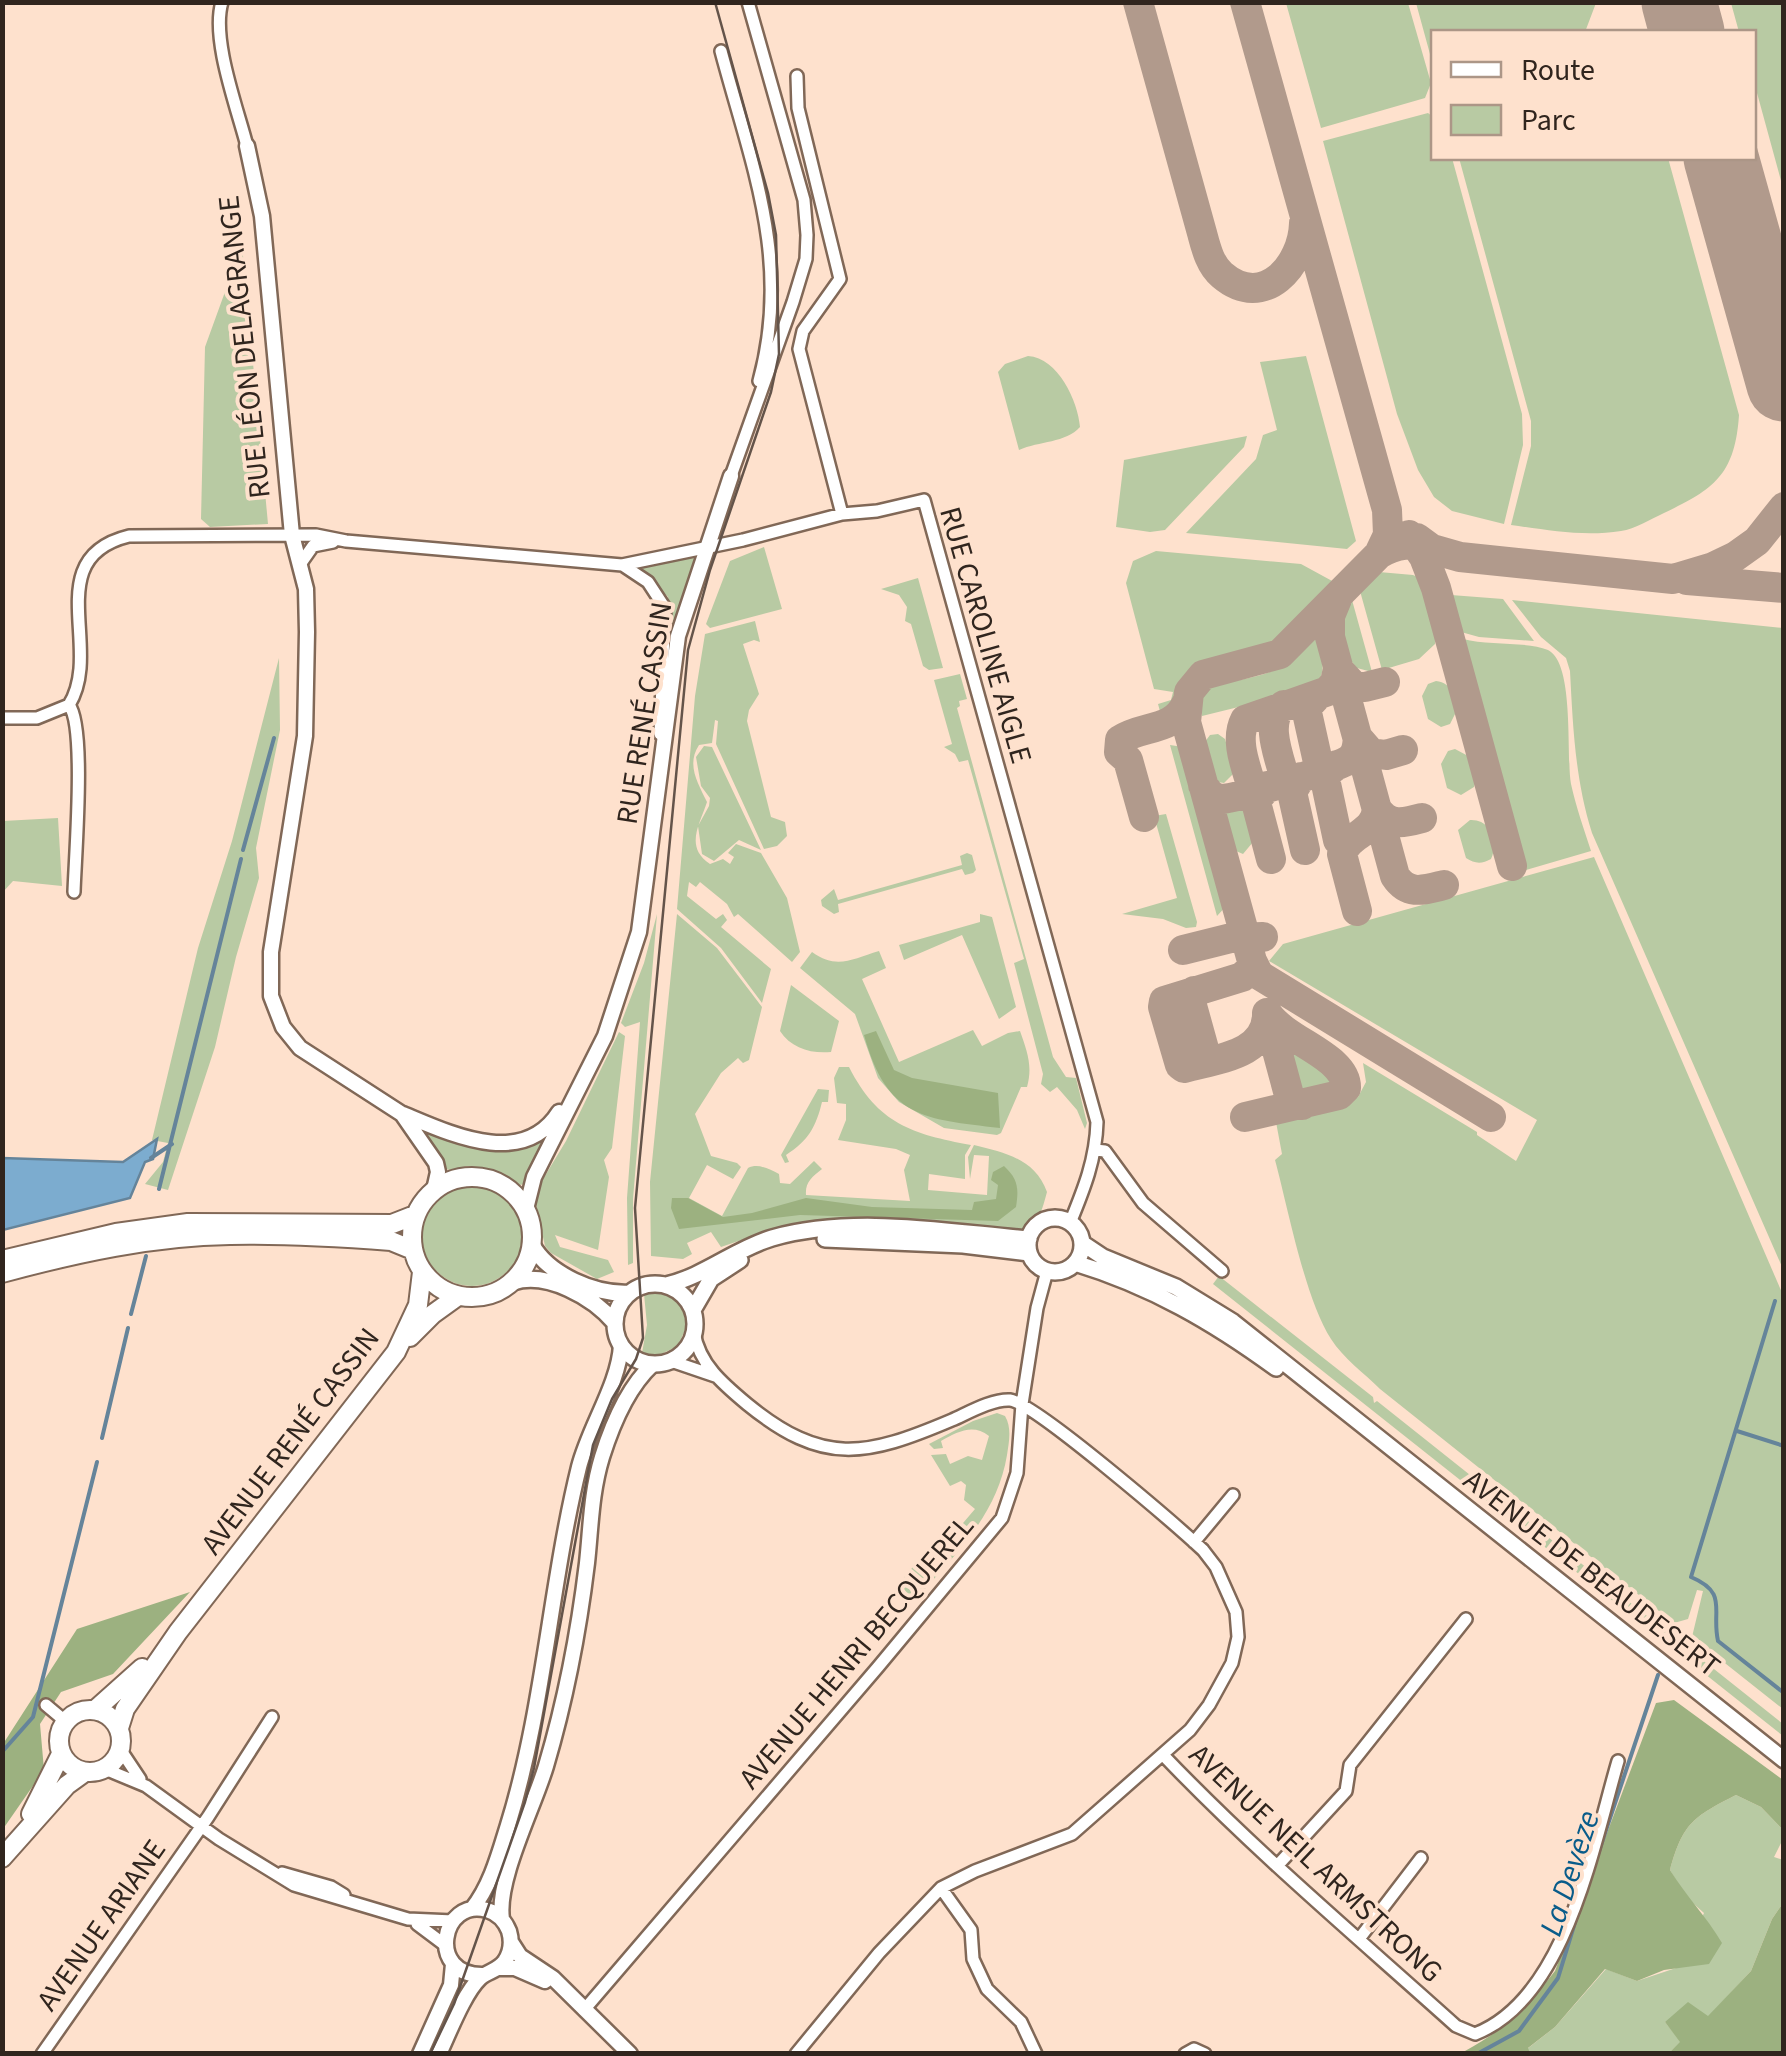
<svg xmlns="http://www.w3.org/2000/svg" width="1786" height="2056" font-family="'Source Sans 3',sans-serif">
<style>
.green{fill:#b8caa3}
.forest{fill:#9cb180}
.water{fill:#7caccf;stroke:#65849a;stroke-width:2.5}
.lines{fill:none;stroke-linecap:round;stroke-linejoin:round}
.stream{stroke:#65849a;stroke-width:4}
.taxiway{stroke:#b19a8c;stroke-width:30}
.runway{stroke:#b19a8c;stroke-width:75}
.minor-casing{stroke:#816857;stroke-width:16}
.tertiary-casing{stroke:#816857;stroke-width:19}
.secondary-casing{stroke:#816857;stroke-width:20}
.primary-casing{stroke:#816857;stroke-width:22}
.minor{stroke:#fff;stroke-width:11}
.tertiary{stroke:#fff;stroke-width:14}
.secondary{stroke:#fff;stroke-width:15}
.primary{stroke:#fff;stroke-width:18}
.tram{stroke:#64544a;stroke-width:2.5}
.labels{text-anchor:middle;stroke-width:8;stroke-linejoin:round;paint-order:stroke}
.street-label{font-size:30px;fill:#30251e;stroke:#fee1cd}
.water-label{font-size:32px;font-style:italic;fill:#095c8a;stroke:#fee1cd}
</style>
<rect width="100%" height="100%" fill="#fee1cd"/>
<path class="green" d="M1286,3H1408L1431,83L1425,98L1321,128Z
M1416,3V2L1596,3L1585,32H1434L1433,65Z
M1731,3H1783V188L1754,82V32H1739Z
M1428,113L1433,117L1434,158H1452L1522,414L1523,445L1504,524L1452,511L1434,497L1418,470L1397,414L1323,141Z
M1459,158H1668L1739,415C1735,474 1715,489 1664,513C1651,519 1635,529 1621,531C1584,537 1547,530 1511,525L1531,446V421Z
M242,245L268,524L210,527L201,519L205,347Z
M1028,356C1058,358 1078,401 1080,427C1066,443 1039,441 1019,450L998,372L1005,364Z
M1306,356L1356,541L1347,549L1186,533L1256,459L1263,435L1277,430L1260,362Z
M1247,436L1244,447L1165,530L1150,532L1116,527L1124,460Z
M764,547L782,609L710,628L706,624L730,561Z
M1156,551L1301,564L1334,582L1273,645L1196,666L1183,680L1171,709L1161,715L1158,704L1171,700L1173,692L1154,689L1126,583L1133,561Z
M688,555L697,558L671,639L668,597L640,568Z
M1379,572L1413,575L1420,578L1436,632L1435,644L1419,659L1382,670L1360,591Z
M918,578L943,668L929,670L923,666L911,624L905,621L907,607L899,595L881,589Z
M1451,595L1503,599L1534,641L1479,637L1461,632Z
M1352,600L1372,672L1357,668C1339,650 1336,620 1352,600Z
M1512,600L1783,628V1269L1592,833C1575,779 1573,727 1570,671L1566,658L1541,637Z
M755,621L760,642L754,640L743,644L759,694L749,710L747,721L771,817L785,822L787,836L777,846L764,849L716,744L718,721L715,720L712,743L699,745C686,765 698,783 707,802C700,824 684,847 710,864L723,859L730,864L734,857L728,853L736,844L761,853L787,898L800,952L792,962L738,914L734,917L727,904L700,882L696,887L689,882L687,896L716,919L723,914L727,920L721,927L771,969L762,1003L721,948L677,909L695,696L705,634Z
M1316,636C1322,656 1329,673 1312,689L1202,716L1199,700L1208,686C1261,675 1279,678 1316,636Z
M1463,639C1488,646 1526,641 1548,650C1575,663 1566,756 1571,784C1576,807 1584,829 1591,851L1526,870Z
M279,658L280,730L256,848L259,878L236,957L215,1047L168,1190L145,1184L163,1162L168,1143L152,1140L198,948L232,841Z
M960,674L967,699L959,701L960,706L957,708L1053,1057L1066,1077L1076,1078L1087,1123L1085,1129L1077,1110L1057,1087L1050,1092L1041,1084L1043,1074L1014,963L1024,959L968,760L959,762L955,754L944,747L952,744L934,680Z
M1436,681C1453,683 1453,696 1457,710L1450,724L1441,727L1428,719L1422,696L1428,684Z
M1218,734L1225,739L1235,772L1224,783C1205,781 1205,762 1201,747L1210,735Z
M1170,745L1183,747L1228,904L1217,916Z
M704,746L712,747L761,850L739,840L714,861L702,854L698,826L709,806L710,798L701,786L696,757Z
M1455,749L1470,757L1476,779L1474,787L1461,795L1447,788L1441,764L1448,751Z
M1230,805L1244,810L1253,842L1243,854L1229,848L1220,816Z
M1166,814L1197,922L1196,927L1186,928L1163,919L1122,914L1177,898L1154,816Z
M58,818L62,886L13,881L3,892V821Z
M1470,820C1491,819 1499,842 1491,859C1482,864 1475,864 1466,858L1458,830Z
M967,853L972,855L976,870L973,873L965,875L962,869L838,904L839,912L834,914L822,906L821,900L834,889L838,900L962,865L960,856Z
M1594,857L1783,1295V1709L1692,1637L1703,1591L1697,1590L1688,1619L1674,1623L1380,1389C1364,1373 1343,1358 1331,1339C1305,1299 1288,1208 1275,1160L1282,1154L1276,1122L1358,1097L1366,1082L1363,1063L1477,1132V1135L1516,1161L1537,1120L1269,961L1283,944Z
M657,914L633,1199V1263L628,1265L627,1198L640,1022L625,1027L621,1023L644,963Z
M677,914L717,948L762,1007L749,1060L743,1063L738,1058L721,1073L695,1114L711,1156L737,1163L741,1167L733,1179L707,1165L689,1198L722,1216L748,1168C758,1163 769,1169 779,1174L780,1183L790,1184L814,1161L822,1169C812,1177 805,1182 806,1195L910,1201L904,1170L910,1155L896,1149L838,1140L846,1120V1104L837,1103L834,1078L839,1067H849C878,1124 912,1134 971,1145L965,1155V1179L929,1174L928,1190L987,1195L989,1156L974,1155L970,1179L968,1157L974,1145C1006,1153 1035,1159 1047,1192C1042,1210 1040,1222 1022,1231L793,1227L768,1231L721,1247L711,1232L687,1243L692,1254L683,1259L651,1256L650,1182Z
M980,914L992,917L1016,1007L999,1019L962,935L904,960L899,945L980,922Z
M879,951L886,968L862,979L899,1062L973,1030L982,1046L1008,1033L1020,1031C1027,1051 1033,1066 1027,1087H1021L1001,1133L997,1135L944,1128L899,1102L878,1078L855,1014L800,968L812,952C837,970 852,959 879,951Z
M791,985L839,1021L831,1052C811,1054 791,1048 780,1031Z
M619,1032L625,1036L612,1148L604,1160L609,1177L598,1250L555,1235L560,1247L608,1260L614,1272L597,1279L551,1253L545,1246L536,1205L540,1184L566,1141Z
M1294,1050L1336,1072L1339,1085L1334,1090L1299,1096L1287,1055Z
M818,1089L829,1090L828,1102H822C816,1127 808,1141 786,1155L789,1162L785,1163L781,1155Z
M427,1129L466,1143L552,1129L525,1184L520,1185L490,1169L468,1166L449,1170L443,1167L425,1133Z
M422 1236a50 50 0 1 1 100 0a50 50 0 1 1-100 0Z
M1219,1276L1373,1397L1374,1403L1377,1401L1783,1724V1736L1213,1284Z
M656,1291L678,1301L688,1323L678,1346L657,1356L642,1353L647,1325L644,1294Z
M997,1413L1005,1416C1012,1428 1009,1442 1007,1455C997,1516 954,1556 914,1601L897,1586L932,1544L940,1550L975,1509L964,1500L966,1485L961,1481L950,1486L931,1455L946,1454L950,1464L968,1456L982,1460L989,1436C973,1423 957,1432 941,1441L943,1448L934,1449L929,1444L973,1421Z
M1736,1795L1761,1807L1783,1830V1839L1774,1857L1783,1860V1903L1772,1919L1751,1971L1708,2017L1665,2022L1681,2042L1669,2053L1530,2054L1527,2049L1555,2027L1606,1969L1637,1981L1679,1967L1704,1913L1685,1896L1670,1870C1683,1823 1693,1817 1736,1795Z"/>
<path class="forest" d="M876,1031L894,1070L912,1078L998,1093L1000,1128C923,1119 887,1118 864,1035Z
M1004,1166C1018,1179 1019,1188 1016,1207L998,1221L800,1215L679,1229L671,1208L672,1198H688L723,1217L752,1213L806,1198L872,1207L972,1210L974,1202L996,1199L998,1185L991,1180L993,1172Z
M190,1592L113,1674L61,1692L40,1724L44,1770L3,1829V1744L77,1629Z
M1674,1700L1783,1780V1830L1761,1807L1736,1795C1693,1817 1683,1823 1670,1870C1686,1896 1706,1916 1722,1943L1709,1964L1664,1970L1637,1981L1605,1969L1555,2027L1528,2048L1530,2053L1466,2054L1465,2051C1506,2029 1527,2007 1555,1971L1656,1703Z
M1783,1903V2053H1669L1680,2042L1665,2022L1688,2002L1708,2016L1751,1971L1772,1919Z"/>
<path class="water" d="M157,1139L153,1159L145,1162L130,1198L3,1230V1158L123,1162Z"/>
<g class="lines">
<path class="stream" d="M243,850L274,738
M151,1158L172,1144
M159,1189L241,859
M1775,1301L1691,1577C1729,1593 1711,1610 1718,1641L1784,1693
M131,1314L146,1256
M1737,1431L1784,1446
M102,1438L128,1328
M2,1752L33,1717L97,1462
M1596,1860L1658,1675
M1477,2054L1519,2031L1558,1978L1577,1916"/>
<path class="taxiway" d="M1138,2L1202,233C1206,248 1210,265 1222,275C1264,311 1303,265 1304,223
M1245,2L1387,510L1388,535L1379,554
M1409,535L1424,557L1436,588L1512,866
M1417,538L1432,549L1460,557L1673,579L1713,567L1736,556L1757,541L1784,507
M1432,549C1412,542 1397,543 1379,554L1280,654L1203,675L1189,692L1186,722L1252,961L1259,975L1491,1117
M1687,580L1784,588
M1337,599L1330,616V637L1395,876C1408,896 1424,890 1444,885
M1338,669L1353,685L1365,687L1385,682
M1317,696L1306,708L1320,771
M1284,705C1263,721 1280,759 1286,782
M1358,738L1371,753L1386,755L1403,750
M1337,765L1329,771L1325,779L1338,840
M1301,777L1292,792L1305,850
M1203,785C1208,792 1212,798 1221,799C1235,799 1341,767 1350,759C1357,753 1357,746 1358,738
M1268,786L1258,798L1257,806L1271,859
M1253,791C1247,769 1234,741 1245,720L1328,691L1335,682L1338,669
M1377,809C1389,827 1404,823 1422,818
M1144,817L1128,760L1119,752L1120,740C1142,725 1173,732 1186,704
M1357,911L1342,854C1350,832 1374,835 1377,809
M1183,950L1231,938L1263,937
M1252,961V968L1242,977L1164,1001L1163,1007L1180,1065L1184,1068C1216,1059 1268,1055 1267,1013
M1194,991L1191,1002L1206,1056L1211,1060
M1268,1017L1289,1095L1293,1103L1302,1105
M1245,1117L1339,1095L1346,1088C1347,1056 1286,1042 1267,1013"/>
<path class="runway" d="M1679,2L1687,32
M1721,158L1784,384"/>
<g class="minor-casing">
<path id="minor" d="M222,2C211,39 237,107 247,146
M721,51C751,164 792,261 759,381
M797,76L798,108L840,279L803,331L799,349L842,514
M731,476L793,302L806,259L807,235L804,200L748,2
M301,563L313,546L333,542
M624,566L648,582L665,608L660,734
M69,705C86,726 75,857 74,892
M2,718H37L69,705C104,649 39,558 129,536L316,535L346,541L622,565L743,540L842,514L877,511L924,500L1097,1122C1096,1159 1084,1189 1070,1223
M1095,1150L1105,1151L1143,1203L1222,1271
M694,1332C699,1364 723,1384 747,1404C823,1466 865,1457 952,1420C968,1413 992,1399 1010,1400C1035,1403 1177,1526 1203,1550L1216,1567L1236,1612L1238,1637L1232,1663L1209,1705L1190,1730L1072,1834L975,1871L941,1888L879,1953L796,2054
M671,1361L715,1376
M1194,1542L1233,1495
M46,1705L65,1721
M120,1749L140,1779
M1164,1756C1256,1852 1357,1937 1456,2026L1475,2034C1566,1999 1593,1846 1618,1761
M105,1769L146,1786L219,1839L294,1885L408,1919L453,1921
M1277,1866L1346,1791L1350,1765L1466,1619
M282,1873L331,1887L344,1895
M941,1888L971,1930L973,1959L987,1989L1021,2022L1036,2054
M417,1924L445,1945
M1359,1939L1421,1858
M584,2010L878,1667L1002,1518L1017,1473L1022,1404L1037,1308L1047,1271
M42,2054L208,1817L272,1717
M1185,2054L1194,2049L1205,2054"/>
</g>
<g class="tertiary-casing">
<path id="tertiary" d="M247,146L262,216L292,535L306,589L307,632L305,736L271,952V996L283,1027L300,1048L402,1114L436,1163L438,1172L434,1190
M403,1114C451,1134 523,1169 559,1112
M526,1209L534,1177L605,1036L639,932L678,636L731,476
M472,1909C491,1885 499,1854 508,1825C544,1709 550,1585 579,1467C589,1427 619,1384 621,1345
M502,1919C496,1880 534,1807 546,1766C565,1702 579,1629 587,1563C591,1526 591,1493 602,1457C612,1425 628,1387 653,1364
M511,1942L520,1956L553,1978L630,2054
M499,1968H515L545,1981
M420,2054L451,1985L453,1964
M439,2054C449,2033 464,1993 480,1978C488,1971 498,1971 505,1961C511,1952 512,1941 509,1931C505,1921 497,1913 487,1910C441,1897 426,1976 483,1975"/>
</g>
<g class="secondary-casing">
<path id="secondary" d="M1028 1245a27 27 0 1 1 54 0a27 27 0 1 1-54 0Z
M825,1239L963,1245L1029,1253
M1082,1243L1103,1257L1176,1287L1233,1322L1784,1760
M532,1245C549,1275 595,1295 630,1293
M1075,1263C1151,1286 1213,1322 1276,1368
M513,1282C547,1271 593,1297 615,1323
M615 1324a40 40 0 1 1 80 0a40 40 0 1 1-80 0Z
M666,1285C703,1277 735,1249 772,1238C853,1215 946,1232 1029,1239
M693,1310L711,1279L740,1260"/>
</g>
<g class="primary-casing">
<path id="primary" d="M412 1237a60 60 0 1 1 120 0a60 60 0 1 1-120 0Z
M2,1260L116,1233L188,1223L392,1224L415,1215
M2,1273C76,1253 153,1236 230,1235C283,1234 338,1237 391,1241L413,1250
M410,1337L433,1314L458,1296
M59 1741a31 31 0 1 1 62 0a31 31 0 1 1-62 0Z
M95,1710L142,1668
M119,1728L125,1709L178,1632L396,1352L418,1305L422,1272
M31,1814L61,1754
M2,1858L67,1785L85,1772"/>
</g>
<use href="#minor" class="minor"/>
<use href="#tertiary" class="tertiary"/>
<use href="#secondary" class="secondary"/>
<use href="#primary" class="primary"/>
<path class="tram" d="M430,2054L454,2004L525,1802L534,1768L593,1445L612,1399L636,1359L643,1338L635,1208L688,650L710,570L771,392L779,354L776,235L768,193L715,2"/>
</g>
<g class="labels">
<g class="street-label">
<text transform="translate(244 347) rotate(-96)" y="10">RUE LÉON DELAGRANGE</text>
<text transform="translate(986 635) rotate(74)" y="10">RUE CAROLINE AIGLE</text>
<text transform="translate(644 713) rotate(-81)" y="10">RUE RENÉ CASSIN</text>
<text transform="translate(290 1441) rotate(-53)" y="10">AVENUE RENÉ CASSIN</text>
<text transform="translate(1592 1573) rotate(38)" y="10">AVENUE DE BEAUDESERT</text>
<text transform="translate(856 1652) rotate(-50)" y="10">AVENUE HENRI BECQUEREL</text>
<text transform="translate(1316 1863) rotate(43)" y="10">AVENUE NEIL ARMSTRONG</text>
<text transform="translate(101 1925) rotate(-55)" y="10">AVENUE ARIANE</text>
</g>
<g class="water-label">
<text transform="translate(1569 1873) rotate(-72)" y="11">La Devèze</text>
</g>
</g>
<rect width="1786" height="2056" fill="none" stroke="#30251e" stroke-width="10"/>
<rect x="1431" y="30" width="325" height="130" fill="#fee1cd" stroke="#ac9687" stroke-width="2.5"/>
<rect x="1451" y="62" width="50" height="15" fill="#ffffff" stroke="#ac9687" stroke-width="2.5"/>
<text x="1521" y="80" font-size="30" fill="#30251e">Route</text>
<rect x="1451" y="105" width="50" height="30" fill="#b8caa3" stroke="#ac9687" stroke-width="2.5"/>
<text x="1521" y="130" font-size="30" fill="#30251e">Parc</text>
</svg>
